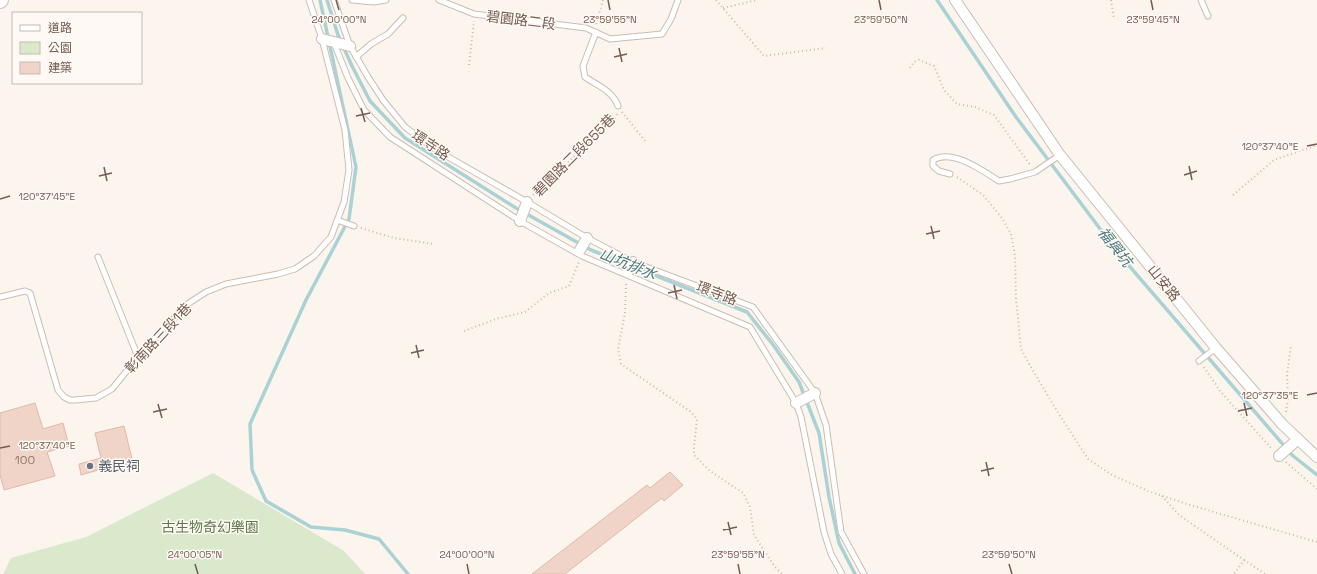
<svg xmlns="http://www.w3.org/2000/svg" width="1317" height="574" font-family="'Space Grotesk','Noto Sans TC',sans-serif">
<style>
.green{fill:#dae9cc}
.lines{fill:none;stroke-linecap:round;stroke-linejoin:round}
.stream{stroke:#aad2d5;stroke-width:3.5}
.building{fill:#efd4c7;stroke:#e0b9a9}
.lane-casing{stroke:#cdbdb3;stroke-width:7}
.street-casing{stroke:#cdbdb3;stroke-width:12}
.secondary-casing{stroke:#d0bdb1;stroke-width:16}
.path{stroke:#d4b7a9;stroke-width:2;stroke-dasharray:1 3;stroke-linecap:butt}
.lane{stroke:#fff;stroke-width:5}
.street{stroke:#fff;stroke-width:10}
.secondary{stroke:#fff;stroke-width:14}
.ticks{fill:none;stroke:#765b51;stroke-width:1.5}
.worship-dot{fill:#6b7280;stroke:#fef9f4;stroke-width:1.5}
.labels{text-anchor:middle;stroke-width:3;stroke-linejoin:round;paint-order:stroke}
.number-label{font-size:12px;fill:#94796e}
.street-label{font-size:14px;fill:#765b51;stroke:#fef9f4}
.worship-label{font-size:14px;fill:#5b616d;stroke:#fef9f4;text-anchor:start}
.park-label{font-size:14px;fill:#5c7a4a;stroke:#fef9f4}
.water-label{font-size:15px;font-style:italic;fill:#487b7f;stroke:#fef9f4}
.ticks-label{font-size:10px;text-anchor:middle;fill:#765b51;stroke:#fef9f4;stroke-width:3;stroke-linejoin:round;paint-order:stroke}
</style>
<rect width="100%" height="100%" fill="#fbf5ed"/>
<path class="green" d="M213,473L344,551L365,574H3L11,558L86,537Z"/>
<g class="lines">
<path class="stream" d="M320,0L356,167L349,219L306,300L250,424L252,470L266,501L311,527L345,530L379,539L408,574
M327,0L338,35L352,66L370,101L405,138L516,208L591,250L747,312L774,346L799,382L819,433L829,497L839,543L855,574
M937,0L1016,117L1119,254L1292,455L1317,475"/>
</g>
<path class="building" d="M35,403L43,429L63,423L69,446L47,452L55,476L4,490L0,475V413Z
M124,426L133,463L114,467L115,469L106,471L105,468L81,475L79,464L101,458L95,433Z
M670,472L683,485L664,501L662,498L565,574H532L647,485L650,488Z"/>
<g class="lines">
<g class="lane-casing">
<path id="lane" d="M334,0L350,46L368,77L383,100L405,127L436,150L527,202L587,238L633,262L753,307L815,393L826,425L841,532L864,574
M352,0L374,2L386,0
M439,0L474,14L586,28L610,39L662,34L671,19L678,0
M1201,0L1208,16
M596,32L583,66L585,77C598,86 613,91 618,106
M334,43L348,78L364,110L390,137L520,221L582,256L750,327L796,403L801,417L824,532L831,554L842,574
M356,57L371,44L388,34L403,18
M950,174L939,171L933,166V160C952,148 983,171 999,181L1010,179L1035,172L1060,155
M337,220L354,226
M98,257L138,357
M0,297L25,291L30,293L58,390L64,397L70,400H75L96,398L112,389L138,357L171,321L189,303L206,292L226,284L278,274L295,269L314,256L331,237L344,202L349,170L345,130L322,39L309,0
M1199,361L1216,348"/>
</g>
<g class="street-casing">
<path id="street" d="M955,0L1060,155L1216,348L1282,424L1317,457
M322,39L350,46
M520,221L527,202
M580,250L587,238
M628,271L633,262
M796,403L815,393
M1279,456L1297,440"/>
</g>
<g class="secondary-casing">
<path id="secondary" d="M0,1L1,0"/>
</g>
<path class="path" d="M716,0L764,56L826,48
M1111,0L1114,19
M723,8L757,0
M596,24L603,0
M469,65L474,21
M910,68L914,62L919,60L934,66L944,90L957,104L975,107L994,115L1031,166
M622,112L646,142
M957,177L983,195L1002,218L1011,234L1015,256L1016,298L1021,349L1032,369L1057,411L1088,459L1112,475L1148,491L1190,505L1317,542
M533,195L616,117L617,114
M1233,195L1274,160L1317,145
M361,228L394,238L434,244
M626,284L625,313L618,349L621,364L691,412L697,419L694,446V455L710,471L743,493L750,507L754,535L775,567L782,574
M464,331L496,319L525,312L549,293L569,286L579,262
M1204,367L1220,391L1271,448
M1286,412L1288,399L1287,376L1291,345
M1286,462L1317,489
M1162,496L1179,515L1244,560L1234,574
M1244,560L1265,574"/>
<use href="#lane" class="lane"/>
<use href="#street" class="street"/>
<use href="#secondary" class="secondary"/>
</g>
<path class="ticks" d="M336,0L339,10M608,0L610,10M879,0L881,10M1151,0L1153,10M619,48L622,62M614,57L627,54M361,108L365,122M356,116L370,113M1307,146L1317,144M1189,166L1192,180M104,167L107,181M1184,175L1197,171M99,176L112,173M0,199L10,196M931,226L934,239M926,234L940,231M674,285L677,299M668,293L682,290M416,345L419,358M411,353L424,350M1307,395L1317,393M1244,403L1247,416M158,404L162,418M1238,411L1252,408M153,412L167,409M0,448L10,446M986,462L989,476M981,471L994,468M728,522L731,535M723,530L737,527M195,564L198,574M467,564L469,574M738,564L740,574M1009,564L1012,574"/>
<circle class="worship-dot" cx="90" cy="466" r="4"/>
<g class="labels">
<g class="number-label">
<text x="25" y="464">100</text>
</g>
<g class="street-label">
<text transform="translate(521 20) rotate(7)" y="5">碧園路二段</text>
<text transform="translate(431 145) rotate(34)" y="5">環寺路</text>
<text transform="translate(574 155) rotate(-45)" y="5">碧園路二段655巷</text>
<text transform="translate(1164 283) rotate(51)" y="5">山安路</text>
<text transform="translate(717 293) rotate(21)" y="5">環寺路</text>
<text transform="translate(158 338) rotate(-47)" y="5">彰南路三段1巷</text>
</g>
<g class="worship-label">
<text x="98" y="471">義民祠</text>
</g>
<g class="park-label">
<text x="210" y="532">古生物奇幻樂園</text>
</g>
<g class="water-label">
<text transform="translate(1115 247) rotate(52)" y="5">福興坑</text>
<text transform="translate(628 264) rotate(22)" y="5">山坑排水</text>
</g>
</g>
<g class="ticks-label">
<text x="339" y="23">24°00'00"N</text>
<text x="610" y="23">23°59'55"N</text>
<text x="881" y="23">23°59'50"N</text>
<text x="1153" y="23">23°59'45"N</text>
<text x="1270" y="150">120°37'40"E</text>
<text x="47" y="200">120°37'45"E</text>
<text x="1270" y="399">120°37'35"E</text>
<text x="47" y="449">120°37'40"E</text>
<text x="195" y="558">24°00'05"N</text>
<text x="467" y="558">24°00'00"N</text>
<text x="738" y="558">23°59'55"N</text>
<text x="1009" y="558">23°59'50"N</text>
</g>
<rect x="12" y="12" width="130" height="72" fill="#fef9f4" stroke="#c8bab3"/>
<rect x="20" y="25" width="20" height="6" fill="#ffffff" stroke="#c8bab3"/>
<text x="48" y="32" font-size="12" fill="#765b51">道路</text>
<rect x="20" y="42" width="20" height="12" fill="#dae9cc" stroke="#c8bab3"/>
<text x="48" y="52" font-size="12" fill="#765b51">公園</text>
<rect x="20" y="62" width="20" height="12" fill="#efd4c7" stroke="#c8bab3"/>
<text x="48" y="72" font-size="12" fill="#765b51">建築</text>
</svg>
